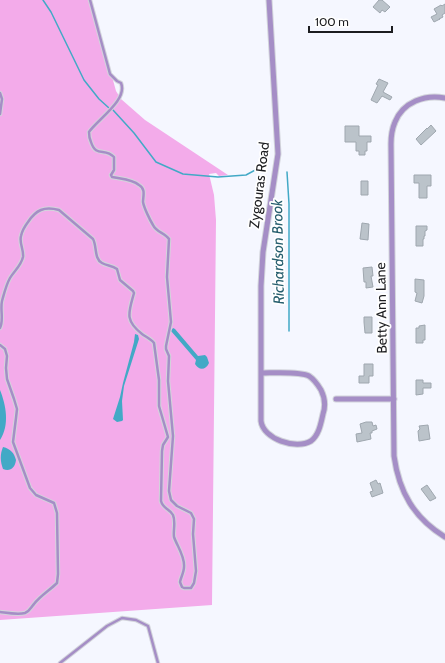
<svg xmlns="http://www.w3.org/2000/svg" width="445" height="663" font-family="Cabin,sans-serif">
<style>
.green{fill:#f3abea}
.water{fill:#42a9c6}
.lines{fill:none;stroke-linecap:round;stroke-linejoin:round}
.stream{stroke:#42a9c6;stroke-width:1.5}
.building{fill:#bbc3ca;stroke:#9fa7af}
.service-casing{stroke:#d2d4db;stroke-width:4.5}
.minor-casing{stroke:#d2d4db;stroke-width:7}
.service{stroke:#a58ec6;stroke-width:2.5}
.minor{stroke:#a58ec6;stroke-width:5}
.labels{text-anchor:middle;stroke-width:3.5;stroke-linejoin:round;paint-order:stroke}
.street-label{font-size:14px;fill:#1c1d20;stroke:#fff}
.water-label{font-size:15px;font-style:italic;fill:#265e6e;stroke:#fff}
</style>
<rect width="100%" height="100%" fill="#f5f7ff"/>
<path class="green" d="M0,0H91L116,91L121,99L145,120L228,175L219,176L216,173L209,174L214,195L216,220L212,605L0,620Z"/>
<path class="water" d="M173,328L175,329L198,356L205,355L207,357L209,363C206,370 199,371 195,364L196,360L171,331Z
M135,334L138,335L139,339L124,386L122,401L123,420L122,421L117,422L113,419L120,397L123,383L134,342Z
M0,390C6,405 10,425 0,440Z
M3,447C11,449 14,453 16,460C15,468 10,472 3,469C0,461 0,454 3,447Z"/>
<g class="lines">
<path class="stream" d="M43,0L51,12L84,80L99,99L109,108
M113,110L134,133L156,162L183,174L218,177L246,175L263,166
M287,172L289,204V331"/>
</g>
<path class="building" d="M379,0H382L390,7L385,12L382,10L380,13L373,7Z
M445,4V13L442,15L443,17L439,19H440L434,22L431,17L437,14L434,9L441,5L442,6Z
M379,79L388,83L383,92L392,97L390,100L382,96L377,103L371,100L378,85L376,84Z
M431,125L436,131L421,145L416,139L427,128V129Z
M345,126H359V136H371V142H367V151H365V155H359V151H356V142H345Z
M414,175H431V186H427V198H419V183H414Z
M361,181H368V195H361Z
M362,223L369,224L368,240L360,239Z
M416,226H427V230L425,231V236H424V239H423V246H416Z
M372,267L373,276H371L373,287L366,288V282H364L363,268Z
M415,279L424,280V296L422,303L415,301L417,293L415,292Z
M364,317H372V333H365L364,322Z
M425,325V340H423V343H416V328H419V326Z
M364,364H373V376H369V383H359V376H364Z
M416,380H423V383H431V388H423V394L416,395Z
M366,422H372L373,426L376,425L377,429L372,431V433H370L371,439L357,442L356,434L362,433L360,424Z
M428,425L430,439L419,441L418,431L420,429L419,426Z
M376,480L378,484L380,483L383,493L372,497L370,492L373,491L370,483Z
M427,485L436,498L430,501L421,489Z"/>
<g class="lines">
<g class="service-casing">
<path id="service" d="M0,93L2,99L0,114
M0,328C4,320 0,310 2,301C4,294 6,285 10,278C14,271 21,266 23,257C24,250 19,243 21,236C22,231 25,226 28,222C36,210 44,206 59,210L93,239C97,246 94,259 102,263C107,266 112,265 117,269L120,280L133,291L134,293C129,312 124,320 142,334C146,337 151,339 154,343L159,380V406L168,437L163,445L162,451L161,501C163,509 169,508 173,515C176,522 173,530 174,537C177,546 185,556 184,567C184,572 181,577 180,582L182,587L184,588H191L194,583L196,571L193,534L194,519L191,513L177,506L171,500L169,491L173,436L168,381L169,356L166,349V346L171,322L167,277L169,239C165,233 156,232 153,225C150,220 144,208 143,202C143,196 146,189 139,185C132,179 121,179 112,177L111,175L114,170V157C105,147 96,158 91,142C89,138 89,136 89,132C98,119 128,100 121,83L117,81L110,74L90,0
M0,345L5,349L7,356L6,368L7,379L14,399L17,409L16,418L13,442L30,488L36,495L54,503L57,513L58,574L57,583C50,590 40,596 34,604C31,607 30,611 25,613C18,615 8,613 0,612
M60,663L107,626L122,618L136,620L148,626L158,663"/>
</g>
<g class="minor-casing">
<path id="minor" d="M445,98C425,94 403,102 395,122C392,129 391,136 391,144L394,456C399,492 414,518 445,537
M261,373C273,373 300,371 309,376C315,380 318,385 321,390C325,398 326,405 323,414C321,423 319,435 311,441C296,450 263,439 261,421V286L263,252L278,154L269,0
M336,399H394"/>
</g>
<use href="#service" class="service"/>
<use href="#minor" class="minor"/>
</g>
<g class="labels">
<g class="street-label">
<text transform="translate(259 185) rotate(-83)" y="5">Zygouras Road</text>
<text transform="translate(381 308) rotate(-91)" y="5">Betty Ann Lane</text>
</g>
<g class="water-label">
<text transform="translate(278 252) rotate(-91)" y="5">Richardson Brook</text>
</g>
</g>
<path d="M309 26v6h83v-6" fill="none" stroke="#1c1d20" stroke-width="2"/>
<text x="315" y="26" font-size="12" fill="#1c1d20" stroke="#ffffff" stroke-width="3" paint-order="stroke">100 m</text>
</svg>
